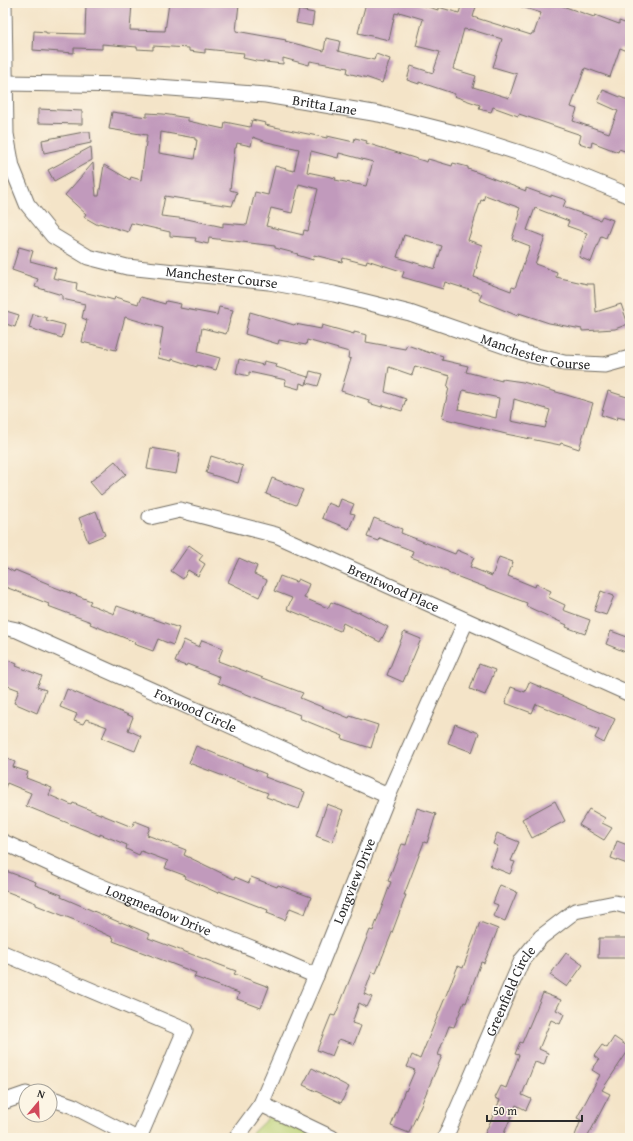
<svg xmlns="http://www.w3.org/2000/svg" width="633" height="1141" font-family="'Gentium Book Plus',serif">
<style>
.green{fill:#bad277;stroke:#727e51}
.building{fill:#c19abc;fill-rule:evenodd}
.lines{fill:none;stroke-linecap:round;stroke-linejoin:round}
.street-casing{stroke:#716c62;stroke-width:17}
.street{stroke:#fff;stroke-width:15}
.labels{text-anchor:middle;stroke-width:4;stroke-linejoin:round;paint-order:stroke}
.street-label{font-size:14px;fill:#2b2b2b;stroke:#fcf5e5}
</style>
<rect width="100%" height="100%" fill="#fcf5e5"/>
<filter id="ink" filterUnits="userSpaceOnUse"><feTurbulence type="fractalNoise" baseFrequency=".025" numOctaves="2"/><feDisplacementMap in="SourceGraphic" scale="8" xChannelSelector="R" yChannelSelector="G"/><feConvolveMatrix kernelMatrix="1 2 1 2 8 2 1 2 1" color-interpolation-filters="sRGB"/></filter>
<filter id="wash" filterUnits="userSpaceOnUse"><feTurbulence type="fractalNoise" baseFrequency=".012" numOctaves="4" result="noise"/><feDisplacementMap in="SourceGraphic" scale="16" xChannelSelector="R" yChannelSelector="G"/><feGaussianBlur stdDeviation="0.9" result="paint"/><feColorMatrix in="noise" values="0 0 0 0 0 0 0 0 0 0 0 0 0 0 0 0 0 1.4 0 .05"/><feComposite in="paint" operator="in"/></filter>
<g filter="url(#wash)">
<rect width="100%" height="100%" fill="#f4e4c8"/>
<path class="green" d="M270,1116L319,1138H247Z"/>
<g id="blocks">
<path class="building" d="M86,3H132L130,30L165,31L169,3L239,4L236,31L286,40L285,41L324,51L326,38L340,41L338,51L374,60L376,54L390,59L382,83L368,78L347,73L348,68L310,61L309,65L283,58V64L256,61L243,58L244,53L205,49V53L189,51V48L153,46V50L137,49V47L102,44V49L74,48V53L33,50L34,31L46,32V33L85,34Z
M366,3H415L438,10V7L459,13L462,3H477L473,17L531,35L532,33H534L541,13L516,5L517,3H554L594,17L595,15L619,24V21L630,25V52L620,48L610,77L585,68L571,107L577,109L573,121L609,133L618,111L598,102L603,90L630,101V153L619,149L618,152L592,142L591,147L579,143L581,135L519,114L518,116L493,107L491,112L479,109L480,105L454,96L455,94L419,82V84L407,80L411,66L433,73L440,52L416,46L423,19L399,12V14L395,13L389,40L358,33ZM464,29L469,30V29L502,39L493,67L517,74L509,98L473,87L476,76L453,69Z
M299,10L314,13L312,26L296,23Z
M38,109L82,111V124L38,123Z
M112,112L147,117V113L163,114L188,118V121L224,129L225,122L250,127L252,120L266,123L265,125L327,138V136L354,142L355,138L367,141L366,143L427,162L428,159L452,166L453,163L468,167V169L526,191V188L551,197V195L566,200L563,207L600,220L602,216L613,220L606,238L601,236L591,262L579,257L587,233L567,226L569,221L535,208L527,230L545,237L535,264L557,272L556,277L587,284H594L596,312L621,304L628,324L615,329L582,331V329L549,323L519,313L518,316L479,300L482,294L445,282L443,289L402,277L404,272L367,260L366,264L343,258L342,262L314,255L313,260L297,255L298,254L275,248V246L209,238L208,244L195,241L196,238L170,236V232L131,223L128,232L99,223L98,225L84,217L86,214L65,195L93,163L96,196H99L104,165L130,180L131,177L141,180L147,135L109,129ZM161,132L195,138V140H197L194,159L159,153ZM253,137L267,142L299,149L294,171L275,166L268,195L255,192L247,225L223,223V227L187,219L161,216L165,196L189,200L232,206L237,192L230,190L235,148H236L237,143L251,146ZM311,151L338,158L339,153L373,162L366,186L335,180L336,178L307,172ZM299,184L318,189L308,231L304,230L303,235L266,226L271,208L292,213ZM485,195L520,208L518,213L520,214L512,239L530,246L515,288L512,287L511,291L474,277L477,267H476L482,245L468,240L481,200L483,201ZM404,235L442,246L435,269L397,257Z
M84,132H90L91,143L44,153L42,140Z
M91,147L92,160L54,181L48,170Z
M19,247L33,251L30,261L56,268L53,278L77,283L76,290L114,300L115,297L138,304L141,297L165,304L166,301L181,304L180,308L217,315L219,307L233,310L226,334L202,328L198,352L220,358L216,370L197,365V367L172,359V361L158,358L163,328L125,317L116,350L82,342L87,320L82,318L85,304L62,299V295L35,287L38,279L12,270Z
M6,311L19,315L15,327L3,323Z
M250,312L294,325L295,324L321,329L322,325L354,334V332L367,335L366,342L405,349L407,345L430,353V352L443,356L442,360L468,366L466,372L502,381V379L523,382L593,403L579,449L561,443L560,445L506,434L442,418L449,388H447L450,376L415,366L412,375L389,367L385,392L406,399L402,411L382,405V407L368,403L369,400L341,391L351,359L348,358L349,352L307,340L306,345L279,340L278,344L245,334ZM463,390L499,398L496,418L458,409ZM514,399L550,410L545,428L511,421Z
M33,314L47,318L46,320L65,325L62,338L29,328Z
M239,359L263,365L264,361L277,364L276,367L308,377L306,385L300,383L299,389L285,385L286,380L249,372V376L236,373Z
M310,371L322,374L318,386L307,383Z
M608,391L630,398V420L617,417L616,420L601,415Z
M151,448L180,453L176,474L147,469Z
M211,456L243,466L238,483L206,473Z
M115,461L126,474L101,495L90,482Z
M272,478L303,490L296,505L266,494Z
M341,499L354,504L350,513L355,514L349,529L322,518L328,503L338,507Z
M96,511L105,535L88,542L79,518Z
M374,518L402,529L401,533L455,554L457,550L474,557L470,567L492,576L499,557L513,562L508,576L535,587L536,584L551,591L548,597L565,605L563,610L590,620L585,634L566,627L567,625L526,606L527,603L448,573V571L411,557L413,551L380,538L379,541L367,537Z
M189,545L203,555L199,560L205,564L198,576L188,570L183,579L171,571Z
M239,558L257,566L254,574L267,580L259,597L228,582Z
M3,566L14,572L15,570L49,584V585L91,601L89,604L114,614L117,606L179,628L173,645L158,639L153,651L134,644L135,642L90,624L91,622L48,606L49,604L3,586Z
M280,576L296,582L298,579L309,584L304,598L328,608L331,602L358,613L359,612L388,627L380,642L343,623L340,631L287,609L292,598L274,591Z
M601,591L614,596L606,615L594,611Z
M611,631L630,638V654L606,644Z
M404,632L421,639L403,682L387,675Z
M184,640L199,647L202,640L223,648L218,661L303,693L300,698L349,718L350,716L378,725L371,748L342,739L343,736L299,718L300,715L218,683L220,677L187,664L186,666L175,662Z
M3,658L17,664L16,666L42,676L37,687L46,690L37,713L14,703L19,690L3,684Z
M479,664L495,670L485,695L470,689Z
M529,682L615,719L604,743L595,738L599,730L578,721L536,704L532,713L505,703L511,687L525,692Z
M67,689L133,717L128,730L141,736L135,751L102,738L107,727L86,719L83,724L74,721L77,714L60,707Z
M455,724L479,733L472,752L448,743Z
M196,746L266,774L265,777L305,792L299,809L266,797L268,793L189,763Z
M3,757L15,762L13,767L28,772L26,778L52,788L49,795L72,805L73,803L132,827L135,821L150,827L147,835L186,850L184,855L234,879L235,877L249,883L251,877L277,887L278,885L311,897L305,914L290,908L285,920L267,913L268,910L219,891L218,893L185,878L186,876L165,868L168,861L141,851L139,855L126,849L127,845L100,834V836L26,806L31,793L7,783L3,792Z
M555,801L565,821L532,838L522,819Z
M327,804L343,810L332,842L316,836Z
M417,808L436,814L427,843L424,842L404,895H406L393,930L376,973L372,972L364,994L372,997L367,1007L359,1003L352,1023L361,1026L354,1044L339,1039L332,1056L317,1050L331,1015L335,1016L370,930L373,931L391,882L388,881L402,844L406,845Z
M589,809L605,818L602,823L612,828L604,840L579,825Z
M497,833L519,842L511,861L515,862L510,874L490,866L498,846L493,844Z
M617,841L630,846V865L611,858Z
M3,870L36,882L35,885L62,895L61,897L121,923V922L150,934L148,938L236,971L234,974L269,987L261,1008L237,999L239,993L194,977L196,973L113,941L114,938L77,921L36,905V903L3,890Z
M500,885L517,892L505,921L493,916L498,905L493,903Z
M480,922L498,929L484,963L481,962L466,1003L464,1002L454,1027L449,1026L438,1055L442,1056L409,1133L391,1126L405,1090L406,1091L415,1070L407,1067L412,1055L420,1059L458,966L463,968Z
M599,938H630V958H598Z
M566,953L583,965L567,987L550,975Z
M543,993L561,1000L556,1010L564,1014L560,1024L551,1020L539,1049L548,1053L544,1065L535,1062L522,1095L531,1099L526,1110L516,1105L502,1138H483L500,1100L495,1098L501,1086L506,1088L519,1055L515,1054L520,1042L522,1043Z
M614,1037L630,1048L602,1090L610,1094L587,1138H574L581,1120L577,1118L600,1075L592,1070L599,1060L594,1056L602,1045L607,1048Z
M312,1068L349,1087L341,1103L303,1085Z"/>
</g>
</g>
<g filter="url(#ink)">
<use href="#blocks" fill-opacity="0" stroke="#716c62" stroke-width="1"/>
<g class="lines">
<g class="street-casing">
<g id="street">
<path id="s1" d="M4,3L6,134L12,167L27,204L53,236L88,257L127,267L269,282L334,294L410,313L528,354L564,363L605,365L630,358"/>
<path id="s2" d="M6,83L130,85L266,95L379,114L463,135L539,159L630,196"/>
<path id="s3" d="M150,517L180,510L276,535L630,694"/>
<path id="s4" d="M3,627L17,630L388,796"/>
<path id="s5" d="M3,842L90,882L266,954L316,976"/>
<path d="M3,953L185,1030L139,1138"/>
<path d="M50,1098L73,1106L135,1138"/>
<path d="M3,1102L26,1094"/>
<path d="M261,1104L332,1138"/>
<path id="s6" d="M236,1138L261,1104L316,976L388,796L466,621"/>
<path id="s7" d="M445,1138L522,960L541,937L575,911L615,903L630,907"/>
</g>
</g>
<use href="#street" class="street"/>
</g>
</g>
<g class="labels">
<g class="street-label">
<text dy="5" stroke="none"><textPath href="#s2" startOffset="320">Britta Lane</textPath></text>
<text dy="5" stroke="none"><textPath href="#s1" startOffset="422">Manchester Course</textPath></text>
<text dy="5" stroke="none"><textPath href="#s1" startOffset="746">Manchester Course</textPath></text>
<text dy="5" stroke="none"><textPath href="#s3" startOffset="259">Brentwood Place</textPath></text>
<text dy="5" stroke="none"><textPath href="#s4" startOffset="210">Foxwood Circle</textPath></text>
<text dy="5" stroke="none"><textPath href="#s6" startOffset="284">Longview Drive</textPath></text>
<text dy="5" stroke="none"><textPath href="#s5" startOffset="170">Longmeadow Drive</textPath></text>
<text dy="5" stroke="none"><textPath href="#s7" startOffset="161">Greenfield Circle</textPath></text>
</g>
</g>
<rect width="633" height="1141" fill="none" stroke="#fcf5e5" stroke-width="16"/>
<g transform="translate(38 1103) rotate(19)"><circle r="19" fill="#fcf5e5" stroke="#a8a49b"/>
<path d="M0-3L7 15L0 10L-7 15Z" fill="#d1495b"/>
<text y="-6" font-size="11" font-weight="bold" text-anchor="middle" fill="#2b2b2b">N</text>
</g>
<path d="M487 1115v6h95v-6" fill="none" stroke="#2b2b2b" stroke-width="2"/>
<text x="493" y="1115" font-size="12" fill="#2b2b2b" stroke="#fcf5e5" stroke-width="3" paint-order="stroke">50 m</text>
</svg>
